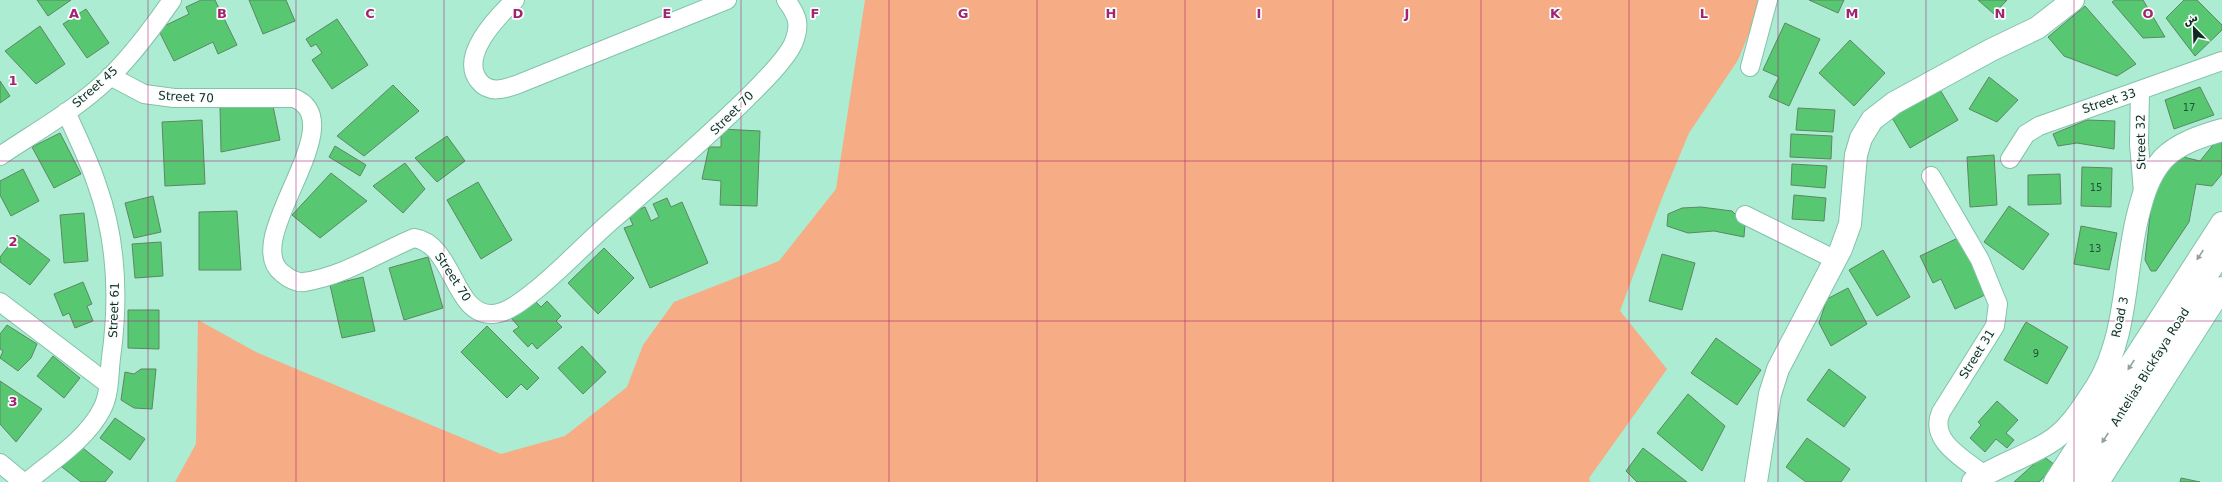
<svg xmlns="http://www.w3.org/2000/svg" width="2222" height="482" font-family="'DejaVu Sans','Noto Naskh Arabic',sans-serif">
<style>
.green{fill:#f6ac84}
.building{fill:#58c772;stroke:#5c8763}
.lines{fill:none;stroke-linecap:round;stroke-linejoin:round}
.street-casing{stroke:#83c2aa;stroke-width:20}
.secondary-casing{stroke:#83c2aa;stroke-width:24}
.highway-casing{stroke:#83c2aa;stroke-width:24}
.street{stroke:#fff;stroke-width:18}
.secondary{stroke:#fff;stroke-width:22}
.highway{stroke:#fff;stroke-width:22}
.oneway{fill:#94a09c}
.grid{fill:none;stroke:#a42271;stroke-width:1;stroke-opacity:0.55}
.labels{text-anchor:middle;stroke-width:3.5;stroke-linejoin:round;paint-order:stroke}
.number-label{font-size:10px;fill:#235236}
.street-label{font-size:12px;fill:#112b22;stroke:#f8fefc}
.grid-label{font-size:13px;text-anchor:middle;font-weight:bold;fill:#a42271;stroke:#f8fefc;stroke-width:3.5;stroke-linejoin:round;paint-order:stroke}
</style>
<rect width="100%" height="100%" fill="#acecd3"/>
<path class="green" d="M865,0H1763L1738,60L1689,133L1662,198L1620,311L1667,369L1589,478L1590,482H175L196,444L198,320L258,353L501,454L565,436L627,387L643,345L674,302L779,261L836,189Z"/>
<path class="building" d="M37,0H71L48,16Z
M201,0H215L237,45L218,54L213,42L174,61L158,29L189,14L186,7Z
M249,0H286L295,21L263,34Z
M1809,0H1844L1838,13Z
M1978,0H2007L1994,14Z
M2115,0H2143L2165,37L2143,38L2112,2Z
M2184,0H2197L2222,25V30L2195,56L2166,18Z
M2085,6L2136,64L2117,76L2064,56L2048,37Z
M86,9L109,43L87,58L63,24Z
M337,19L368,65L332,89L312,60L322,53L316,44L311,47L306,39Z
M1785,23L1820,39L1789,106L1769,97L1779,77L1763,70Z
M40,26L65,64L36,84L5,51Z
M1850,40L1885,73L1854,106L1819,73Z
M1989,77L2018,100L1997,122L1969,109Z
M0,81L10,96L0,103Z
M393,85L419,111L364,156L337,136Z
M2200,87L2214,115L2174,129L2165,100Z
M1939,88L1958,120L1910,148L1891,116Z
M273,106L280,140L221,152L220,107Z
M1798,108L1835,110L1833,132L1796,130Z
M202,120L205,184L165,186L162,122Z
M2087,120L2115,121L2114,149L2077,143L2058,146L2053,134Z
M721,129L760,131L757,206L720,205L721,181L702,179L709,147H721Z
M60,133L81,174L54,188L32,147Z
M1791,134L1832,136L1831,159L1790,157Z
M447,136L465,161L437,182L415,158Z
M2222,138V174L2212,186L2196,184L2189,222L2156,271H2151L2145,260L2152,198L2175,155L2200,161L2217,140Z
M335,146L366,165L360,176L329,157Z
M1994,155L1997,205L1970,207L1967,157Z
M405,163L425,189L403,213L373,186Z
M1792,164L1827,166L1825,188L1791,185Z
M2082,167L2112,168L2111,207L2081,206Z
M23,169L39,201L11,216L0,195V181Z
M331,173L367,201L320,238L292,215Z
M2060,174L2061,204L2028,205V175Z
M478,182L512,240L481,259L447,200Z
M1794,195L1826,198L1824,221L1792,219Z
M153,196L161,232L134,238L125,203Z
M667,198L671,207L682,202L708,263L650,288L624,228L633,225L628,214L645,207L651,221L659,217L653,204Z
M2009,206L2049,234L2023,270L1984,242Z
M1701,207L1732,211L1745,224L1744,237L1714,231L1688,233L1667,226L1668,214L1682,208Z
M237,211L241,270H199V212Z
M84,213L88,261L64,263L60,215Z
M2081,226L2117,233L2109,270L2074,264Z
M17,235L50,260L30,285L0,262V257Z
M1960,237L1987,294L1955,309L1941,279L1933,283L1920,256Z
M161,242L163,276L135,278L132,244Z
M604,248L634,278L598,314L568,283Z
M1883,250L1910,297L1877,316L1849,270Z
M1662,254L1695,263L1682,310L1649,301Z
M428,257L443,308L404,320L389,268Z
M363,277L375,331L342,338L330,285Z
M83,282L92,304L87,306L93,321L75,328L69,313L63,316L54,294Z
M1848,288L1867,324L1831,346L1819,323L1827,299Z
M533,299L541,307L547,301L561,316L556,321L562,327L537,349L532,343L528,347L513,331L519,327L511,318Z
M128,310H159V349L128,348Z
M2026,322L2068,347L2047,384L2004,360Z
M7,325L37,344L31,358L18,371L0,358L3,351L0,349V334Z
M487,326L539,378L527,390L521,384L507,398L461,352Z
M1716,338L1761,370L1737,405L1691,373Z
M582,346L606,372L583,394L558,368Z
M53,356L80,378L64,398L37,376Z
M141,369H156L152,409L134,408L121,400L125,372L134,374Z
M1829,369L1866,397L1844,427L1807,400Z
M0,381L42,409L16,442L0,424Z
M1688,394L1725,426L1702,471L1657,433Z
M1997,401L2018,420L2006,433L2014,440L2007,448L1996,439L1985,452L1970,438L1981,425L1978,422Z
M115,418L145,439L130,460L100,438Z
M1807,438L1850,469L1841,482H1806L1786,467Z
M79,445L113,472L105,482H81L62,467Z
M1643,448L1687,482H1637L1626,471Z
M2043,456L2055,465L2039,482H2014Z
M2181,478L2200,482H2180Z"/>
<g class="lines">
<g class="street-casing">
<path id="street" d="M515,0C497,17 459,56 479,81C489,94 504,89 516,85L727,0
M1750,67L1768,0
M110,76L144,94L174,98H294C355,123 239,239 282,273C288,278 296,283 304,282C344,276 378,253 414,238C454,244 453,315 492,314C507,314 525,299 536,290C562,269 585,244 610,222C656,182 702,142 746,99C760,85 785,61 793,44C801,25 798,16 786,0
M2140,91L2139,144L2143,192
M0,156C37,131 79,108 111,76C134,53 154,26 172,0
M2010,159L2026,134L2039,126L2222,61
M1931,176L1980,260L1998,304L1995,326L1941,412C1928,441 1965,459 1984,475
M1745,215L1836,260
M0,302L108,384
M0,463L23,482
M27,482C52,461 87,439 102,409C110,394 109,374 111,358C119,300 117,240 97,185C89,160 77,136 66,112"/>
</g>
<g class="secondary-casing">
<path id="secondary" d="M1756,482L1770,394L1778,369L1841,249L1850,224L1856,155L1861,138L1872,120L1894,103L1991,50L2037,28L2073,0
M1973,482C1996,466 2024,458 2048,443C2069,431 2084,406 2097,386C2127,337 2124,274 2137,219C2142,198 2148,176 2163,159C2178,143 2202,136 2222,130"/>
</g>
<g class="highway-casing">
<path id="highway" d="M2055,482L2222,223
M2076,482L2222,251
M2098,482L2222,288"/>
</g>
<use href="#street" class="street"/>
<use href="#secondary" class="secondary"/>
<use href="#highway" class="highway"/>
</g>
<defs><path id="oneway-solid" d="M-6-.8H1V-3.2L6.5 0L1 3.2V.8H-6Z"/></defs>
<g class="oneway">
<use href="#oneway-solid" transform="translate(2200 255) rotate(123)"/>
<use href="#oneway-solid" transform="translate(2131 365) rotate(123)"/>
<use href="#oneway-solid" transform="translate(2105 438) rotate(123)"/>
</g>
<path class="grid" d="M148,0V482M296,0V482M444,0V482M593,0V482M741,0V482M889,0V482M1037,0V482M1185,0V482M1333,0V482M1481,0V482M1629,0V482M1778,0V482M1926,0V482M2074,0V482M0,161H2222M0,321H2222"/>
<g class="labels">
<g class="number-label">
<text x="2189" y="111">17</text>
<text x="2096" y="191">15</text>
<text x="2095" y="252">13</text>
<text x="2036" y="357">9</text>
</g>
<g class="street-label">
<text transform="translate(95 87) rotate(-41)" y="4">Street 45</text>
<text transform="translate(186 97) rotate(3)" y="4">Street 70</text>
<text transform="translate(2109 101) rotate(-18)" y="4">Street 33</text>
<text transform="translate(732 113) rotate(-45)" y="4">Street 70</text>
<text transform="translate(2141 142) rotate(-91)" y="4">Street 32</text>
<text transform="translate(453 277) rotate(57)" y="4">Street 70</text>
<text transform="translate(114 310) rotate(-88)" y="4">Street 61</text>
<text transform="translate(2120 317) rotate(-78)" y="4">Road 3</text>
<text transform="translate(1977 354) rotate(-58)" y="4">Street 31</text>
<text transform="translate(2150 367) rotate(-58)" y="4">Antelias Bickfaya Road</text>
</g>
</g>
<g class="grid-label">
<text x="74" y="18">A</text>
<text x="222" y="18">B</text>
<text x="370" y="18">C</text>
<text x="518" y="18">D</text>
<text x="667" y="18">E</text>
<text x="815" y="18">F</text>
<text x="963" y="18">G</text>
<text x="1111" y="18">H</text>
<text x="1259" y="18">I</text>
<text x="1407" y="18">J</text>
<text x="1555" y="18">K</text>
<text x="1704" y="18">L</text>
<text x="1852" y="18">M</text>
<text x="2000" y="18">N</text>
<text x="2148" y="18">O</text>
<text x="13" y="85">1</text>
<text x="13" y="246">2</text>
<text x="13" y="406">3</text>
</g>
<g transform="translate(2194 28) rotate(337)" stroke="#f8fefc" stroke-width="3" paint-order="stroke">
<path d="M0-3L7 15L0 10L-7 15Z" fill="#112b22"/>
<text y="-6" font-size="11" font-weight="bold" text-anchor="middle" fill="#112b22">ش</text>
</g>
</svg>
